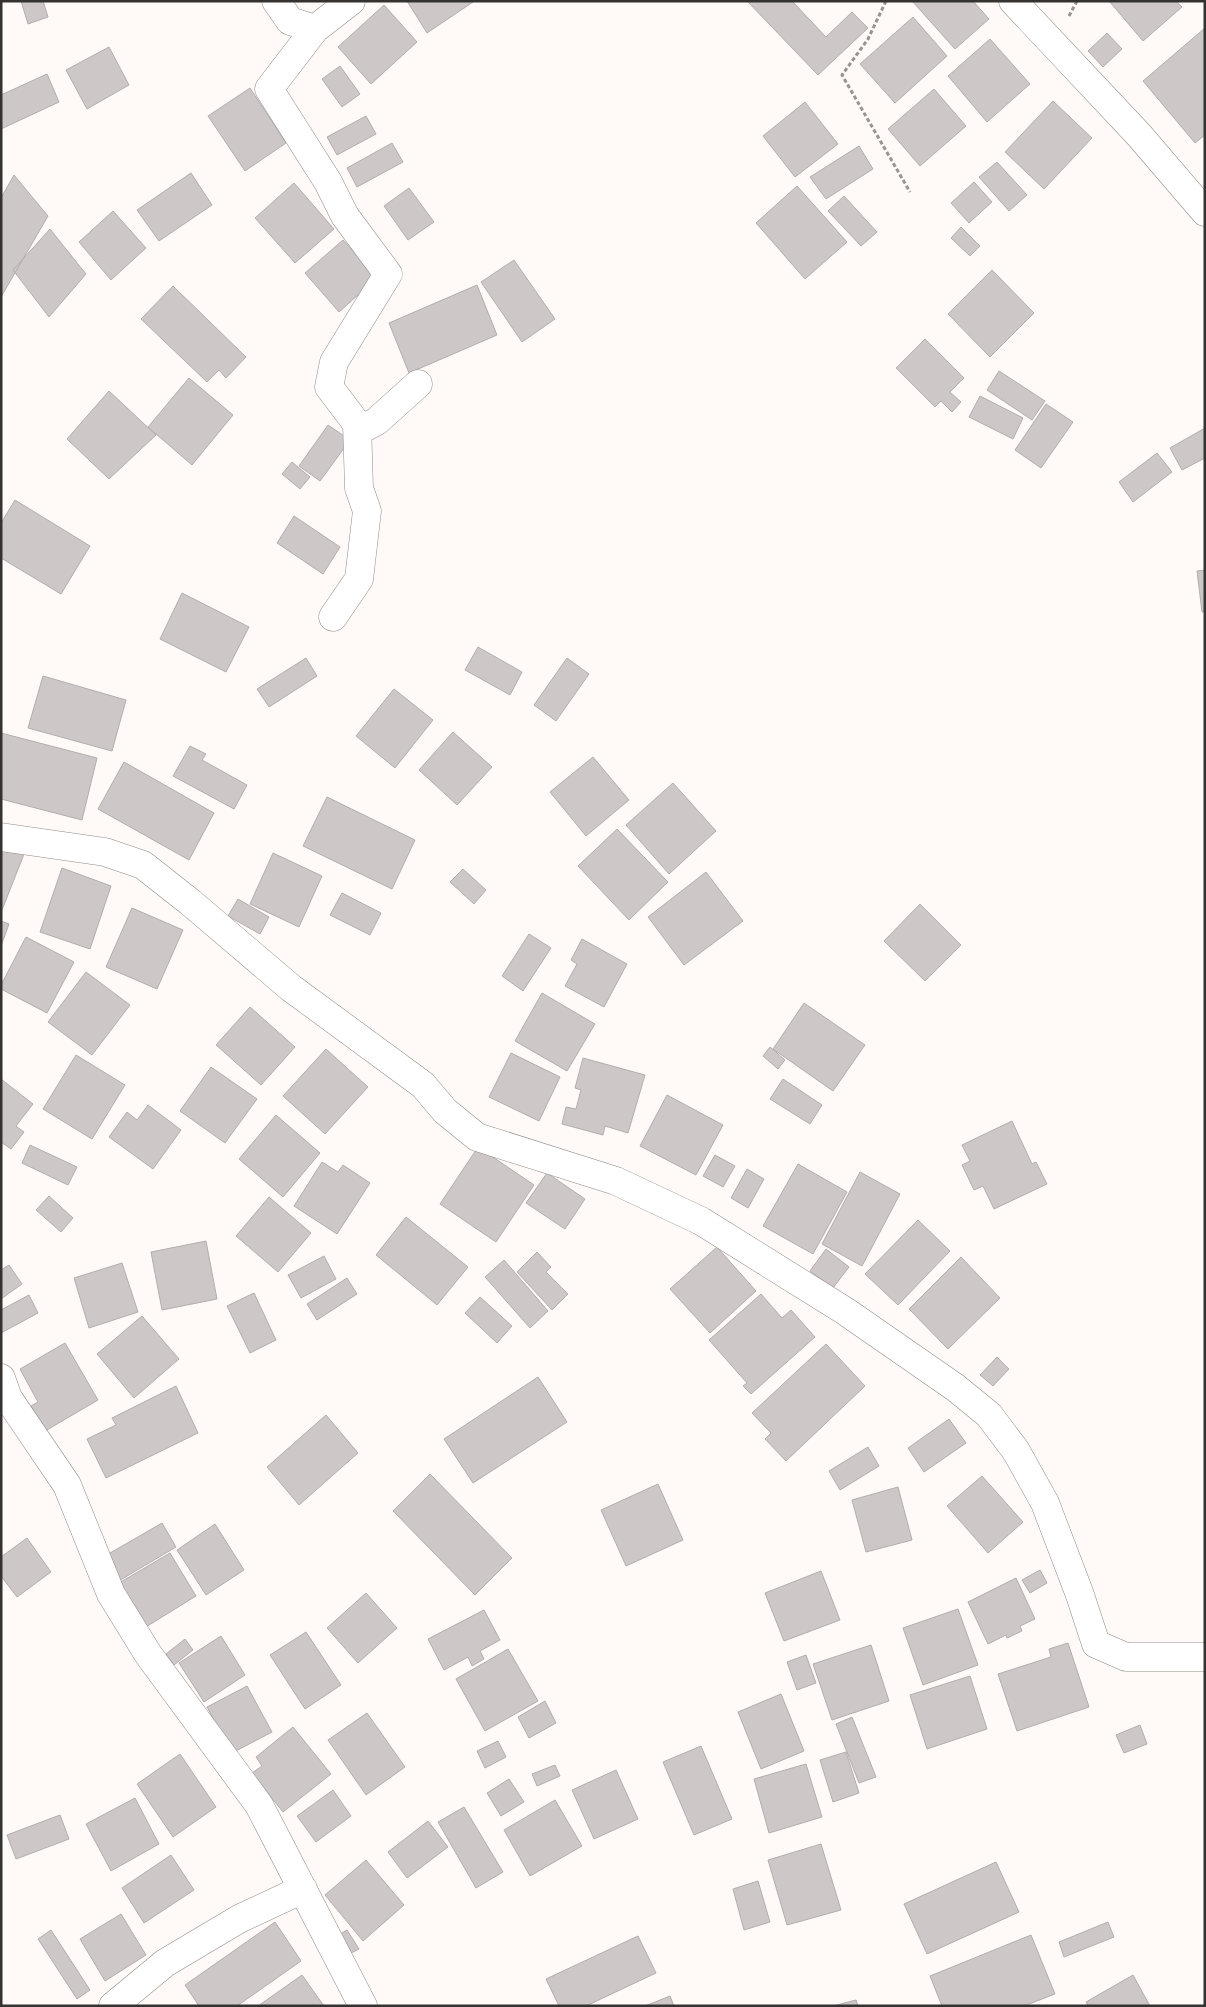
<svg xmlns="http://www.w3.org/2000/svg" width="1206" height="2007" font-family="Roboto,sans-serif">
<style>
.building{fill:#cdc8c7;stroke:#b3adad}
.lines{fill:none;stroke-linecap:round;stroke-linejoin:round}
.minor-casing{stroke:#8f8b88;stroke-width:29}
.path{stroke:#979491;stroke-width:3;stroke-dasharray:4 2.5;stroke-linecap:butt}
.minor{stroke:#fff;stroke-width:28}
</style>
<rect width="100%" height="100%" fill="#fffaf7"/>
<path class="building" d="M21,1H43L48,17L28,24Z
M407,1H472L473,2L427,33Z
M747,1H792L826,37L852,12L868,28L818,75Z
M912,1H973L989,19L955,49Z
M1109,1H1176L1182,7L1143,41Z
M384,5L417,42L371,84L338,47Z
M913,17L947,56L895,103L860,64Z
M1205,28V135L1195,143L1143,81Z
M1107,33L1122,49L1103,67L1088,51Z
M990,39L1030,84L987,122L948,76Z
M109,47L129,85L87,109L66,70Z
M340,66L360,94L342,107L322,79Z
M47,74L59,102L1,129V95Z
M250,88L286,143L245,171L208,116Z
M934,89L966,126L920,166L888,129Z
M1053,101L1092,138L1044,189L1005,152Z
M805,102L838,144L795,177L763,136Z
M366,116L376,134L337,155L327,137Z
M392,143L403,162L357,187L347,168Z
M859,146L873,169L826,199L810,177Z
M997,162L1027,195L1009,211L979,177Z
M191,173L212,205L159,241L137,210Z
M14,175L48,216L1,297V198Z
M974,182L992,202L969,223L951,203Z
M294,183L334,229L295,263L255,218Z
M797,186L847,242L805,279L756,223Z
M409,188L434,222L408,240L384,206Z
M844,196L877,232L861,246L828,211Z
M113,211L146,248L111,280L79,242Z
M961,227L980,246L970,256L951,238Z
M50,229L86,274L49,317L13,270Z
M343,240L377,278L339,312L305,273Z
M514,260L555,319L522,342L481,282Z
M992,270L1034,313L990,357L948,314Z
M477,285L497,335L409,373L389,323Z
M173,286L246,357L226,378L219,370L207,382L141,319Z
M925,339L964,378L950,392L961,402L952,412L941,401L935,407L896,368Z
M999,371L1045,401L1032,420L987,390Z
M189,378L233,415L192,465L148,427Z
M109,391L156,435L109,479L67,439Z
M980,396L1023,418L1013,439L969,417Z
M1046,404L1073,422L1041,468L1015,450Z
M328,425L350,440L320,481L299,466Z
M1205,428V458L1182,470L1170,448Z
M1157,453L1172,472L1133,502L1119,482Z
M292,462L310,477L300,489L282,474Z
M15,500L90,546L61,594L1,558V523Z
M294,516L340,547L323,574L277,543Z
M1205,570V612H1202L1197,571Z
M182,593L249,627L226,672L160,639Z
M478,647L522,672L510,695L465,670Z
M306,658L317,676L269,707L257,689Z
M567,658L589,674L556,721L534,705Z
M43,676L126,700L112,751L28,728Z
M394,689L433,720L395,768L356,736Z
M453,732L492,767L457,805L419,770Z
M1,733L97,758L82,820L1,799Z
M190,746L206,754L202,760L247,785L234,809L173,776Z
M593,757L629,800L586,836L550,792Z
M124,762L214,813L189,860L98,809Z
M673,783L716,831L669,874L626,825Z
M327,797L415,840L392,889L303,846Z
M617,829L668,882L629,920L578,866Z
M1,842L26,849L2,910H1Z
M273,853L322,876L299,927L250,904Z
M62,868L111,886L90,949L40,932Z
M463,869L486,890L474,904L450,882Z
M706,872L743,921L684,965L648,917Z
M342,893L381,913L370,935L330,915Z
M238,899L269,917L260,934L228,916Z
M920,904L961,945L925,981L884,941Z
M132,908L183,930L157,989L106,967Z
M1,921L9,924L1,946Z
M529,934L551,948L523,991L502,976Z
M26,937L74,962L47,1013L1,989V985Z
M582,939L627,964L604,1007L565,986L577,964L571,960Z
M86,972L130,1005L92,1055L48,1022Z
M542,993L595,1024L567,1071L515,1041Z
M804,1003L865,1045L833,1091L773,1049Z
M250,1007L295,1047L261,1085L216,1045Z
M770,1047L785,1060L778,1069L763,1056Z
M326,1049L368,1087L325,1134L283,1096Z
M511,1053L560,1077L539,1121L489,1097Z
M76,1055L125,1085L92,1139L43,1109Z
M583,1058L645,1075L628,1133L605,1126L603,1135L562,1124L566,1107L576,1109L581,1090L575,1088Z
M211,1067L257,1099L225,1143L180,1111Z
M1,1079L33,1104L16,1126L24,1132L11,1149L1,1142Z
M783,1079L822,1105L810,1124L770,1099Z
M667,1095L723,1125L696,1175L640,1146Z
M148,1105L181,1130L153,1169L109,1137L127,1112L137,1120Z
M276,1115L320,1153L283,1197L239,1159Z
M1012,1121L1032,1164L1036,1162L1047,1184L994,1209L983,1186L974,1190L962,1165L970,1161L962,1145Z
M30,1145L77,1167L68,1185L22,1163Z
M478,1147L534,1185L496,1242L440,1204Z
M715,1155L735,1166L723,1187L703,1176Z
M322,1162L338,1172L343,1165L370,1183L337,1234L294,1206Z
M798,1164L847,1192L813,1254L763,1226Z
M747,1169L764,1179L748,1208L731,1198Z
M860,1172L900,1194L862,1266L822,1244Z
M547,1173L585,1199L565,1229L526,1203Z
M49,1196L73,1218L61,1232L36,1210Z
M269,1197L311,1233L278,1272L236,1236Z
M406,1217L468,1267L437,1305L376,1255Z
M918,1220L950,1251L898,1305L865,1274Z
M206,1241L217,1299L162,1310L151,1252Z
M717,1247L756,1291L710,1333L670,1289Z
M826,1249L849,1267L833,1288L810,1271Z
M537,1252L551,1267L546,1272L568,1294L552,1310L517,1272Z
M324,1256L336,1279L301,1298L288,1275Z
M961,1257L1000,1298L948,1349L909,1309Z
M504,1260L548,1311L530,1328L485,1277Z
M122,1263L138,1312L89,1328L74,1278Z
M9,1265L22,1284L1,1299V1270Z
M347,1278L357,1294L317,1320L307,1304Z
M254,1293L276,1340L250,1353L227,1306Z
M761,1294L782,1318L791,1310L815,1337L751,1394L743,1386L747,1383L709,1340Z
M29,1295L38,1313L1,1333V1310Z
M480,1297L512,1326L497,1343L465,1313Z
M142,1316L179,1359L134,1398L97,1354Z
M65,1343L98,1400L40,1434L31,1419L36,1415L31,1406L38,1402L20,1369Z
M826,1344L865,1386L786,1461L765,1439L771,1433L752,1413Z
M997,1357L1009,1369L993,1386L980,1375Z
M538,1377L567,1422L473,1483L444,1439Z
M176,1386L198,1433L106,1478L87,1439L116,1425L112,1418Z
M326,1415L358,1453L299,1505L267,1467Z
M949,1419L966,1443L924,1472L908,1448Z
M868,1447L879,1466L840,1490L829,1471Z
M430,1474L512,1558L475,1595L393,1511Z
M982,1476L1023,1522L988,1553L947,1506Z
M658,1484L683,1540L626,1566L601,1510Z
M898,1487L912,1540L866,1552L852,1500Z
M162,1523L176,1547L112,1585L98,1560Z
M215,1524L244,1570L206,1595L177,1550Z
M27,1538L51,1572L17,1597L1,1576V1557Z
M170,1553L196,1596L141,1630L114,1586Z
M1040,1570L1047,1583L1030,1593L1022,1580Z
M821,1571L840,1620L784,1641L765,1593Z
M1016,1578L1035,1619L1020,1626L1022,1631L1007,1638L1006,1635L988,1644L968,1602Z
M366,1593L397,1628L358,1663L327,1628Z
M958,1609L978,1665L923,1685L903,1628Z
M484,1610L500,1640L480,1651L484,1659L472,1666L468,1657L444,1670L428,1639Z
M306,1632L341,1685L305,1709L270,1655Z
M221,1636L245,1675L204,1702L179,1663Z
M185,1639L193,1650L174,1665L166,1654Z
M1068,1643L1089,1707L1017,1731L998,1674L1051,1657L1049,1649Z
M871,1645L889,1701L832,1720L813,1664Z
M508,1649L538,1701L485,1731L456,1679Z
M806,1655L816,1683L797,1690L787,1662Z
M970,1676L987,1729L927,1749L910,1695Z
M247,1686L272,1732L232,1753L207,1707Z
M781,1694L804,1751L761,1769L738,1712Z
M545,1701L556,1723L529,1738L518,1717Z
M367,1713L405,1767L366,1795L328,1740Z
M852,1717L876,1777L859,1783L836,1724Z
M1140,1725L1147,1744L1124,1753L1116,1735Z
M293,1727L331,1774L283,1812L252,1773L262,1766L256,1757Z
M498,1741L506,1757L485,1768L477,1751Z
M701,1746L732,1819L694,1835L663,1762Z
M846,1752L859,1793L833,1802L820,1760Z
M180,1754L216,1807L173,1837L137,1784Z
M806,1764L822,1817L769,1833L754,1779Z
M555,1765L560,1776L537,1786L532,1774Z
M616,1770L638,1819L594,1839L572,1790Z
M509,1779L524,1802L501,1816L487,1793Z
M333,1790L351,1816L316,1842L297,1816Z
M135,1798L159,1844L111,1871L86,1824Z
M555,1800L582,1846L530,1876L504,1830Z
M464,1807L503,1872L476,1888L438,1822Z
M60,1815L69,1839L16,1859L7,1835Z
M428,1821L448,1847L407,1878L388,1852Z
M821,1844L841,1910L787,1925L768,1860Z
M171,1855L194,1890L144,1923L122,1888Z
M366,1860L404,1905L363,1941L325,1895Z
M996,1862L1019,1912L927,1954L904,1904Z
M758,1881L770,1922L744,1930L733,1889Z
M121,1914L146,1955L105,1981L80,1939Z
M275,1922L301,1961L237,2006H199L185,1985Z
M1108,1922L1114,1937L1064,1957L1059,1942Z
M51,1930L90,1990L77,1999L38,1939Z
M347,1930L359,1949L349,1954L337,1936Z
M1031,1935L1055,1994L1024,2006H942L930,1976Z
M638,1936L656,1973L586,2006H559L546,1979Z
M302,1975L324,2006H258Z
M1133,1975L1150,2006H1088L1086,2002Z
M670,1996L674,2006H645Z
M856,2000L858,2006H833Z"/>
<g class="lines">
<g class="minor-casing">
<path id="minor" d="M276,1L290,21L315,29
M1013,1L1139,135L1205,212
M357,424L364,428L377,421L418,384
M333,617L359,579L367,511L359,488L357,424L329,387L334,362L388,274L345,216L328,182L269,89L315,29L351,1
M1,837L105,852L143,865L190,902L291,988L423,1085L445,1111L477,1137L616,1181L701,1221L845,1311L956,1388L989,1415L1016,1451L1045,1503L1080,1595L1096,1644L1126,1657H1205
M1,1378L8,1398L67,1485L111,1594L148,1654L259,1805L363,2006
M113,2006L165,1963L239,1919L303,1889"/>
</g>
<path class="path" d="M886,1L868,39L842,75L910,192
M1069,16L1077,1"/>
<use href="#minor" class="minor"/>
</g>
<rect width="1206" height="2007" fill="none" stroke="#343331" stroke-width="5"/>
</svg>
